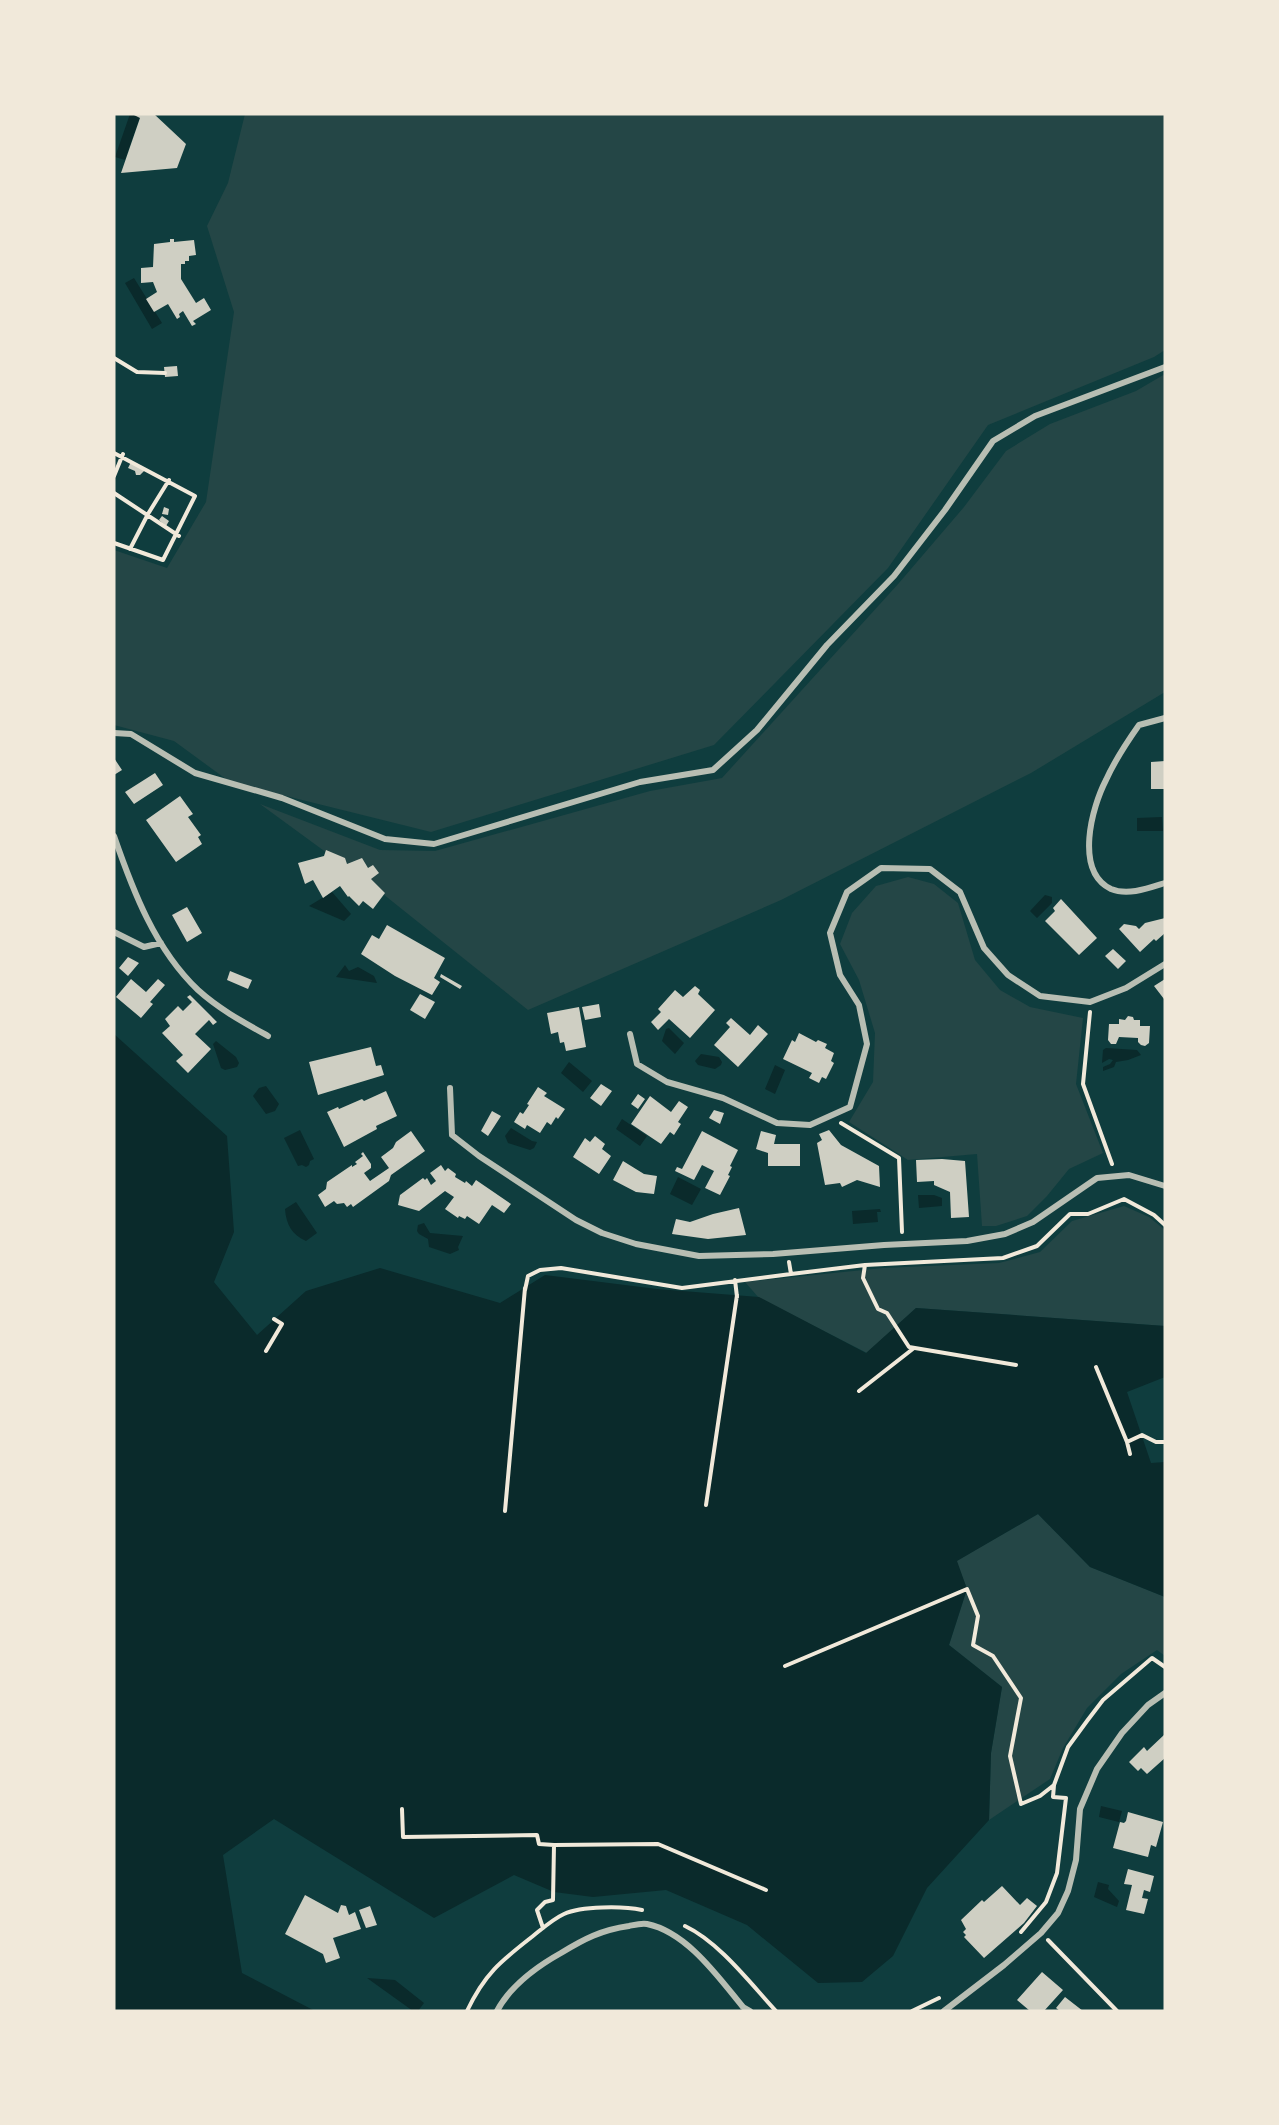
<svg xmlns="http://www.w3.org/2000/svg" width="1279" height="2125" font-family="'Noto Sans',sans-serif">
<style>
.green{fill:#244646}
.water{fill:#0a2a2b}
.building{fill:#cfcfc3}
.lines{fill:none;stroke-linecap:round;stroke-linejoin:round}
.path{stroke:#f1e9da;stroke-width:4}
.minor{stroke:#b8beb3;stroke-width:6}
</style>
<rect width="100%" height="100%" fill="#0f3d3e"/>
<path class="green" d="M245,114H1165V350L1154,357L988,425L888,568L714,745L431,832L230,782L174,741L114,725V550L167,568L206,502L234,312L207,226L228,183Z
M1165,374V692L1031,773L781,900L528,1010L383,894L260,804L380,850L435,851L650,791L722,778L899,583L964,507L1006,451L1050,424L1136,391Z
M908,877L934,884L958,903L975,960L1000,990L1030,1007L1083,1018L1076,1084L1103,1153L1069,1169L1047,1196L1027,1216L996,1226H982L977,1154L908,1160L849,1122L873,1082L875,1033L859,980L840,944L852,913L876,886Z
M1124,1206L1149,1217L1165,1230V1326L916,1308L867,1353L759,1298L745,1282L883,1268L999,1263L1040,1252L1072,1221Z
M1038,1514L1090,1567L1165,1597V1656L1157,1650L1121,1674L1087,1708L1063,1748L1050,1779L989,1820L991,1753L1002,1687L949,1645L967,1589L956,1561Z"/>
<path class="water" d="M130,114L140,117L125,160L115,157Z
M134,278L162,323L152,329L125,283Z
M1162,817L1163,831H1137V818Z
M332,892L351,914L344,921L309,906Z
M1045,895L1052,897V903L1037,918L1030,911Z
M345,965L349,971L358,967L374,976L377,983L336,977Z
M669,1028L684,1043L675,1054L662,1041L666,1029Z
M114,1034L227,1136L234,1232L214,1282L257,1335L306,1291L380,1268L500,1303L545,1275L657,1289L759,1297L866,1353L916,1308L1165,1326V1377L1127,1392L1151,1463L1165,1462V1597L1090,1567L1038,1514L957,1561L967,1589L949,1645L1002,1687L991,1753L989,1820L927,1888L893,1956L862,1982L818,1983L747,1925L666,1890L593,1897L554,1892L514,1875L434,1918L274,1819L223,1855L242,1973L315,2011H114Z
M216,1041L236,1057L239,1063L237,1067L225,1070L221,1068L213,1044Z
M1106,1048L1137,1050L1141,1055L1128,1060L1116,1062L1114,1067L1103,1071V1067L1110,1064L1113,1060L1109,1059L1102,1063L1103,1050Z
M701,1054L719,1057L722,1062L721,1065L715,1069L698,1065L695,1061Z
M569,1062L592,1081L583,1092L561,1073Z
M775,1065L785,1070L775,1094L765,1089Z
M266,1086L279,1104L275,1111L266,1114L253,1096L259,1088Z
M622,1119L647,1136L640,1146L616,1129Z
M511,1128L532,1141L537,1142L534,1148L530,1150L508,1143L505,1136Z
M300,1130L314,1159L310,1161L309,1165L306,1167L302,1165L298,1166L284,1138Z
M678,1177L701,1189L692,1205L670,1194Z
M918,1195H934L942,1198V1206L919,1208Z
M296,1202L317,1233L306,1241C292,1235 286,1224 285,1209Z
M880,1209L881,1212H877L878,1222L853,1224L852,1211Z
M424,1223L430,1233L463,1236L458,1247L459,1250L450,1254L429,1247L428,1239L419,1234L417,1231L418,1225Z
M1101,1806L1122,1811L1119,1822L1099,1817Z
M1098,1882L1109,1885L1108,1889L1119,1901L1117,1907L1094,1897Z
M367,1978L395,1980L424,2003L418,2011H413Z"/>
<path class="building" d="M132,114H154L186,144L177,168L121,173L140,118Z
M170,239H174V242L194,240L196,255L189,256V261H185V264H181V279L196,303L204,298L211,310L193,321L196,324L192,326L183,311L179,314L180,317L177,319L168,304L154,312L146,299L157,292L153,282L141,283V268L153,267L154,244L170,242Z
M177,366L178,376L165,377L164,367Z
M131,462L145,470L140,475H136L135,471L128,468Z
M164,507L169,509L168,515L162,514Z
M162,516L169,521L166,526L159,520Z
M114,758L122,770L114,775Z
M1165,761V789H1151V762Z
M155,773L163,785L134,804L125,792Z
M180,796L193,814L188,817L201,835L198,837L202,844L176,862L146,820Z
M326,850L345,858L347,864L362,858L368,868L373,865L379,873L371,879L385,893L373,909L363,901L359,906L349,896L348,897L340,886L323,898L313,880L305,884L298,863L324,856Z
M1061,899L1097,938L1079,955L1045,921L1055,911L1053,908Z
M187,907L202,933L187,942L172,915Z
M1165,918V933L1156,941L1154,939L1140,952L1119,929L1124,924L1136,926L1139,929L1145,923Z
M387,925L445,958L434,978L440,982L432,995L395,976L361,954L372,935L379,939Z
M1113,949L1126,961L1118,969L1105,956Z
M128,957L139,963L128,976L119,968Z
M230,971L252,980L248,989L227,980Z
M441,974L462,986L460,989L440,977Z
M131,979L146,992L158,979L165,985L150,1002L153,1004L141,1018L116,997Z
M1165,979V998L1164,999L1154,986Z
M695,986L700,990L698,994L715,1010L690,1038L669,1019L658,1030L651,1022L661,1012L658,1009L675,990L683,997Z
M420,994L435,1002L425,1019L410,1010Z
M190,995L217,1022L213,1025L209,1020L195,1034L211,1049L188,1073L176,1061L183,1055L162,1033L170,1026L165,1019L178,1006L183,1011L192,1002L187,997Z
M599,1004L601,1017L585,1020L582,1007Z
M579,1007L586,1047L566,1051L564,1042L560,1043L558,1032L551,1034L547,1013Z
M1128,1016L1133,1017L1134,1020H1140V1026H1150L1149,1043L1145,1046L1141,1045L1138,1042V1038L1119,1037L1116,1044H1111L1108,1040L1109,1024H1119V1019L1125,1020Z
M731,1018L750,1035L758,1025L768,1034L738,1067L714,1045L730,1027L726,1023Z
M799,1033L816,1042L818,1040L827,1044L825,1048L834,1053L831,1061L834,1063L826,1079L822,1077L819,1083L809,1078L812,1073L783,1059L792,1040L795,1042Z
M371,1047L376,1066L381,1065L384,1075L318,1095L309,1062Z
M601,1084L612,1091L601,1106L590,1098Z
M538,1087L547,1093L544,1096L565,1109L558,1119L556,1117L551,1125L547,1122L540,1133L527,1125L525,1129L514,1122L520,1112L523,1114L529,1105L527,1104Z
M386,1091L397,1116L376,1126L377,1129L344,1147L327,1112L338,1107L339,1109L362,1099L364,1101Z
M638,1094L645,1099L638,1109L631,1104Z
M650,1096L671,1112L679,1101L688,1107L678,1122L681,1124L674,1135L670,1132L661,1144L631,1124Z
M714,1110L724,1113L720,1124L709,1118Z
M492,1111L501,1116L488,1136L481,1131Z
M829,1130L841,1145L879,1166L880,1187L857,1180L842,1187L840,1183L825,1185L817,1143L822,1140L819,1134Z
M411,1131L425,1151L391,1175L389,1181L353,1207L351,1204L347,1207L344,1203L337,1204L334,1201L325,1207L318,1195L326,1189L327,1182L352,1165V1167L357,1164L355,1162L363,1156L361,1154L363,1152L371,1164V1168L364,1173L370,1181L389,1168L381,1157L393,1148L396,1142Z
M702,1131L738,1150L730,1166L732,1167L728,1175L730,1176L720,1195L705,1188L714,1171L702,1165L694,1180L675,1171L677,1167L682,1169Z
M761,1131L776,1135L774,1144H800V1166H768V1153L756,1149Z
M595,1136L605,1144L602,1149L611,1156L599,1174L573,1157L585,1138L590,1142Z
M942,1159L965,1161L969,1217L951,1218L950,1192L934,1185V1181L917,1182L916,1160Z
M623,1161L644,1174L657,1176L654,1194L636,1192L613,1180Z
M441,1165L445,1171L448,1168L456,1174L455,1177L465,1183L466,1181L472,1186L476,1180L511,1204L504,1213L492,1205L479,1224L467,1216L465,1219L459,1216L458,1218L445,1209L454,1197L445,1191L419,1211L398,1205L400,1195L423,1178L425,1180L427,1178L431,1185L436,1181L430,1173Z
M739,1208L746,1235L708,1239L672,1234L676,1219L690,1222L713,1214Z
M1165,1734V1758L1147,1774L1141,1768L1138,1771L1129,1762L1144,1747L1147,1751Z
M1128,1812L1163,1822L1156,1847L1151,1845L1148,1857L1113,1848L1120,1822L1124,1823L1126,1821Z
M1128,1869L1154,1876L1150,1892L1144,1890L1142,1898L1148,1899L1144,1914L1126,1910L1132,1885L1124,1884Z
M1002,1886L1020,1905L1027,1898L1037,1906L1024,1923L984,1958L964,1937L966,1935L963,1932L966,1929L961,1920L982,1900L984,1902Z
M305,1895L338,1913L341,1905L346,1906L349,1915L355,1912L361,1929L333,1938L340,1958L326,1963L323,1954L285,1934Z
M370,1906L377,1925L366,1928L359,1910Z
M1042,1972L1063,1990L1044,2011H1030L1017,2000Z
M1065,1997L1083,2011H1060L1056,2008Z"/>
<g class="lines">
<path class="path" d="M114,358L137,372L165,373
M114,453L195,496L163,560L114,543
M114,476L123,454
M114,493L179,536
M130,549L148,514L169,480
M1090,1012L1083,1084L1112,1164
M841,1123L899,1158L902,1232
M865,1265L1003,1258L1037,1246L1070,1214H1088L1124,1199L1154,1215L1165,1225
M791,1274L865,1265L863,1278L878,1309L887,1313L909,1347L1016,1365
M735,1280L737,1297
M525,1290L528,1276L540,1270L561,1268L682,1288L791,1274L789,1262
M266,1351L282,1324L274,1319
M1096,1367L1127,1442L1142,1435L1156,1442H1165
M859,1391L914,1348
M1127,1442L1130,1454
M706,1505L737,1295
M505,1511L525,1288
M785,1666L967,1589L978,1616L973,1645L993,1656L1021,1698L1010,1756L1021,1804L1040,1796L1054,1785L1068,1747L1087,1721L1103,1700L1152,1658L1165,1667
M402,1809L403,1837L537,1835L539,1844L554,1845
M685,1926C719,1942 750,1983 776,2011
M543,1928L537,1910L545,1902L553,1900L554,1845L658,1844L766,1890
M1021,1932L1046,1902L1057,1873L1066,1798L1053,1797L1054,1785
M1048,1940L1117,2011
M467,2011C485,1973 501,1961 533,1936C543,1928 553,1919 564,1914C581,1906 623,1906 642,1910
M912,2011L939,1998"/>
<path class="minor" d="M1165,718L1139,725C1127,742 1115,760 1106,780C1092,807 1074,871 1111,889C1128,896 1149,888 1165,883
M114,733L131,734L195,773L282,798L385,839L434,844L640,782L713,770L757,730L827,645L894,576L945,510L993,441L1035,416L1165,367
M114,836C133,891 155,949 198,990C219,1009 243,1022 268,1036
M114,932L144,947L161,943
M630,1034L637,1064L667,1082L723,1098L777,1123L810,1125L850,1107L867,1044L859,1005L840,975L830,933L847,892L881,868L930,869L960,892L984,948L1008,975L1040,996L1090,1002L1126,988L1165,964
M450,1088L452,1135L479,1156L576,1220L602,1233L636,1244L699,1256L773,1254L884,1245L967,1241L1005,1234L1033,1222L1097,1178L1129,1175L1165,1186
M497,2011C511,1985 536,1967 561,1953C584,1939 601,1930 629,1926C634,1925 641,1923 647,1924C687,1932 719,1978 743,2007L750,2011
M944,2011L1004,1965L1041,1933L1058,1913L1068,1891L1076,1860L1080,1809L1097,1769L1122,1733L1148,1705L1165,1693"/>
</g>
<rect width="1279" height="2125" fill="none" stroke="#f1e9da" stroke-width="231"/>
</svg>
